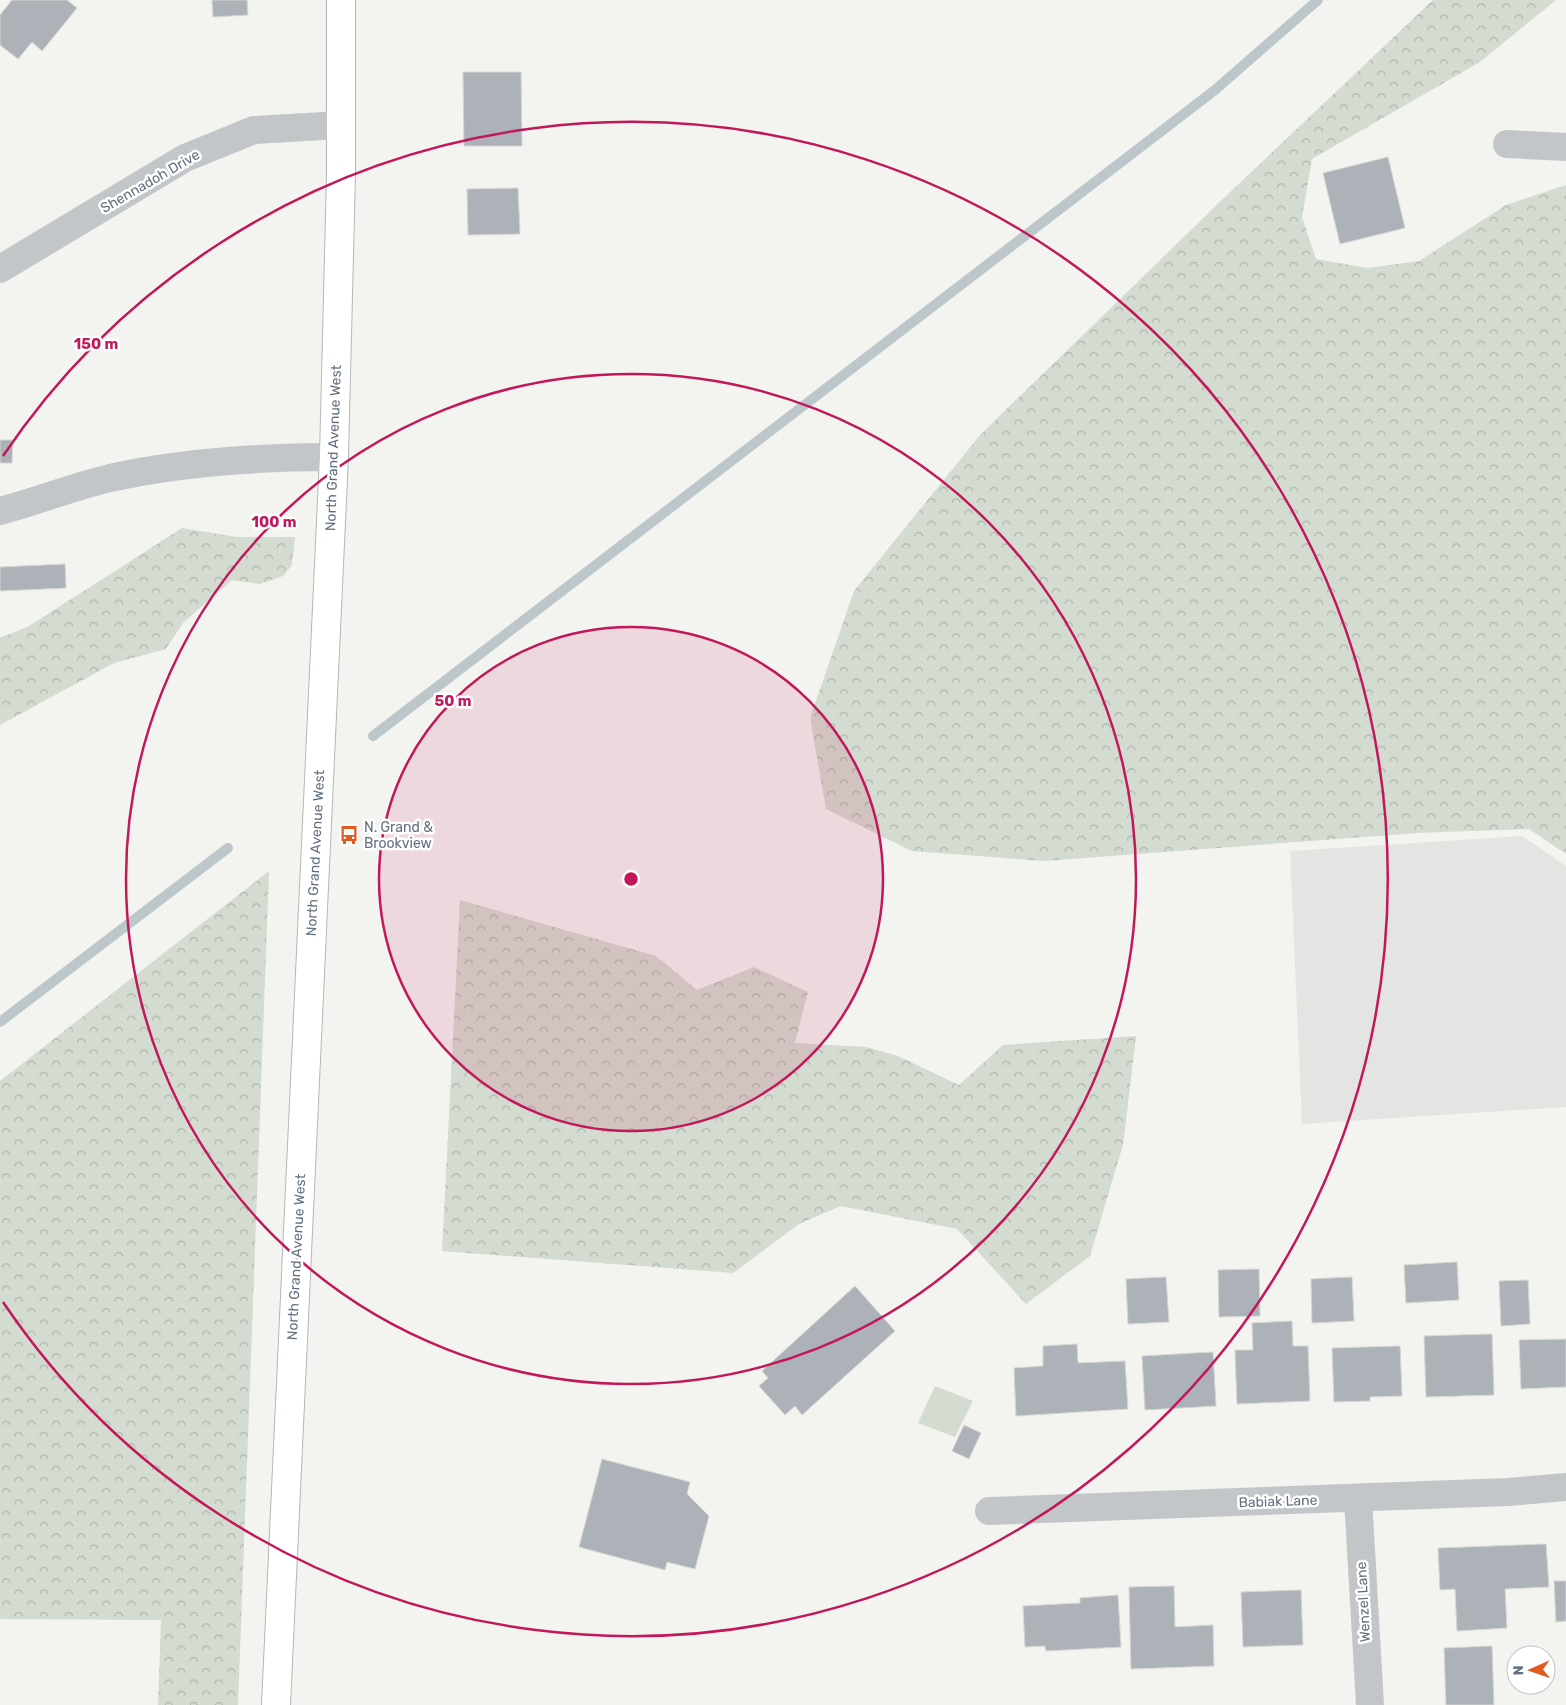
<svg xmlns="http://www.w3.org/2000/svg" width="1566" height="1705" font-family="Rubik,sans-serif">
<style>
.built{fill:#e4e5e3}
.green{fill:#d4dbd0}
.forest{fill:url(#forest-crowns)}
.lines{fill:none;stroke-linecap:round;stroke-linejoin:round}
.stream{stroke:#bcc6cb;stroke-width:10}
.building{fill:#acb2b8;stroke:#d5d5d2}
.major-casing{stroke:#b3b7bb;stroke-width:30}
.minor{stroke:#c3c6c9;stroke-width:28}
.major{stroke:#fff;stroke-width:28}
.ring{fill:none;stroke:#c2185b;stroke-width:2.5}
.labels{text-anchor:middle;stroke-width:5;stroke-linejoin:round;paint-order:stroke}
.street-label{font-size:14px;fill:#627181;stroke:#fff}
.poi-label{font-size:14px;fill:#627181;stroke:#fff;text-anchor:start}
.centre{fill:#c2185b;stroke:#fff;stroke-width:2.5}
.ring-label{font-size:15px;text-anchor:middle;font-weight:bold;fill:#c2185b;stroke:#fff;stroke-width:5;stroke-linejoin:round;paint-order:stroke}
</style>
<defs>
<pattern id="forest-crowns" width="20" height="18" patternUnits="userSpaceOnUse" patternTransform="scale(1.25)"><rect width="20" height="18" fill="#d4dbd0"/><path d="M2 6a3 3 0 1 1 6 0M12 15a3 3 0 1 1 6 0" fill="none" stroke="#afb6ae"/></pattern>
</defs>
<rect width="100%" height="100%" fill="#f3f4ef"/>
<path class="built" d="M1522,836L1566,866V1107L1302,1124L1290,851Z"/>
<path class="green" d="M935,1386L973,1401L955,1437L918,1423Z"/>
<path class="forest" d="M1433,0H1556L1480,62L1312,159L1302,217L1316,259L1368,268L1419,261L1506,205L1566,185V854L1529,829L1417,833L1044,861L912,851L826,809L810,718L854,591L980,435L1226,196Z
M182,528L237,537H295L292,565L283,576L260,584L232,580L183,623L166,649L114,663L0,725V638L29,626Z
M269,871L238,1705H158L161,1620L0,1619V1081Z
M460,900L656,956L697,990L754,967L808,992L795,1043L866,1047L898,1056L959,1085L1003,1045L1136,1036L1123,1145L1090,1256L1026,1304L957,1229L841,1206L799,1224L733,1273L442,1251Z"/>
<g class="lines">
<path class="stream" d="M373,736L1215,90L1318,0
M0,1022L228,848"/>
</g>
<path class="building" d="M12,0H67L77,8L42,51L32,42L18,59L0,45V15Z
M212,0H247L248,15L213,17Z
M463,72H521L522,146H464Z
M1388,157L1405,228L1340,244L1323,173Z
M518,188L520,234L468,235L467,189Z
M0,440H13L12,463H0Z
M65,564L66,588L0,591V567Z
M1457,1262L1459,1300L1406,1303L1404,1265Z
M1259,1269L1260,1316L1219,1317L1218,1270Z
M1166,1277L1169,1322L1128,1324L1126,1279Z
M1352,1277L1354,1321L1312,1323L1311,1279Z
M1528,1280L1530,1324L1501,1326L1499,1281Z
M855,1286L895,1331L802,1415L795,1406L785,1415L759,1386L768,1378L762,1371Z
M1292,1321L1293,1346H1308L1310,1401L1237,1404L1235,1350H1253L1252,1323Z
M1492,1334L1494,1395L1426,1397L1424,1336Z
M1566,1339V1387L1521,1389L1519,1340Z
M1077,1344L1078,1363L1125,1361L1128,1409L1016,1416L1014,1368L1043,1366V1346Z
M1400,1346L1402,1396L1370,1397V1401L1334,1402L1332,1348Z
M1213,1352L1216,1406L1145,1410L1142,1356Z
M964,1425L981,1433L969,1459L952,1451Z
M602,1459L690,1482L687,1494L709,1516L695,1569L667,1562L665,1570L579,1547Z
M1546,1544L1549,1587L1505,1589L1507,1628L1457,1631L1455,1589L1440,1590L1438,1548Z
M1554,1581H1566V1621L1556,1622Z
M1174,1586L1175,1627L1213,1625L1214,1666L1131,1669L1129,1587Z
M1301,1590L1303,1645L1243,1647L1241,1592Z
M1118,1595L1121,1647L1046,1651L1045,1646L1025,1647L1023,1606L1080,1603V1598Z
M1492,1646L1494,1705H1446L1444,1648Z"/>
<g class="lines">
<g class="major-casing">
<path id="major" d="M276,1705L334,457L341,174V0"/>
</g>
<path class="minor" d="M1507,144L1566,147
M0,269L185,158L254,130L341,125
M0,511C37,501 73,487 110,478C183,462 259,457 334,457
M1358,1498L1370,1705
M989,1511L1508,1492L1566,1487"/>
<use href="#major" class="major"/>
</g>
<circle cx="631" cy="879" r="252" fill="#c2185b" fill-opacity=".12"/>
<g class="ring">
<circle cx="631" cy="879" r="252"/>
<circle cx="631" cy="879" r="505"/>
<path d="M3 456A757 757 0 1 1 3 1302"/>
</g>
<defs>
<g id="bus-bare" transform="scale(1.5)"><path d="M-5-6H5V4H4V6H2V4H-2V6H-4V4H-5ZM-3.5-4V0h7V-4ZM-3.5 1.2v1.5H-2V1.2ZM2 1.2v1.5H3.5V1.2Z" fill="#e35a20" stroke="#fff" stroke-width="2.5" paint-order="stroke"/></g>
</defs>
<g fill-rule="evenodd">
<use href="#bus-bare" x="349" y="835"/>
</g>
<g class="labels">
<g class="street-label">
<text transform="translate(150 181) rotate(-30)" y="5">Shennadoh Drive</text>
<text transform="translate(333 448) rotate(-88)" y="5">North Grand Avenue West</text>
<text transform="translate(315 853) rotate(-87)" y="5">North Grand Avenue West</text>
<text transform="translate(296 1257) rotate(-87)" y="5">North Grand Avenue West</text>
<text transform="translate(1278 1501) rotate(-2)" y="5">Babiak Lane</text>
<text transform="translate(1363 1602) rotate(-93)" y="5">Wenzel Lane</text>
</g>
<g class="poi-label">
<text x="364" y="832">N. Grand &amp;<tspan x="364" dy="16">Brookview</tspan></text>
</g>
</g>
<circle cx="631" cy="879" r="8" class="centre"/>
<g class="ring-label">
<text x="96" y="349">150 m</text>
<text x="274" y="527">100 m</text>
<text x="453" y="706">50 m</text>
</g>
<g transform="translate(1531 1670) rotate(268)"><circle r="24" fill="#ffffff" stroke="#c0c6cd"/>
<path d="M0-4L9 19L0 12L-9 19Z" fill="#e35a20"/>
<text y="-8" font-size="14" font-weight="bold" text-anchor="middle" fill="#627181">N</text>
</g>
</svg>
